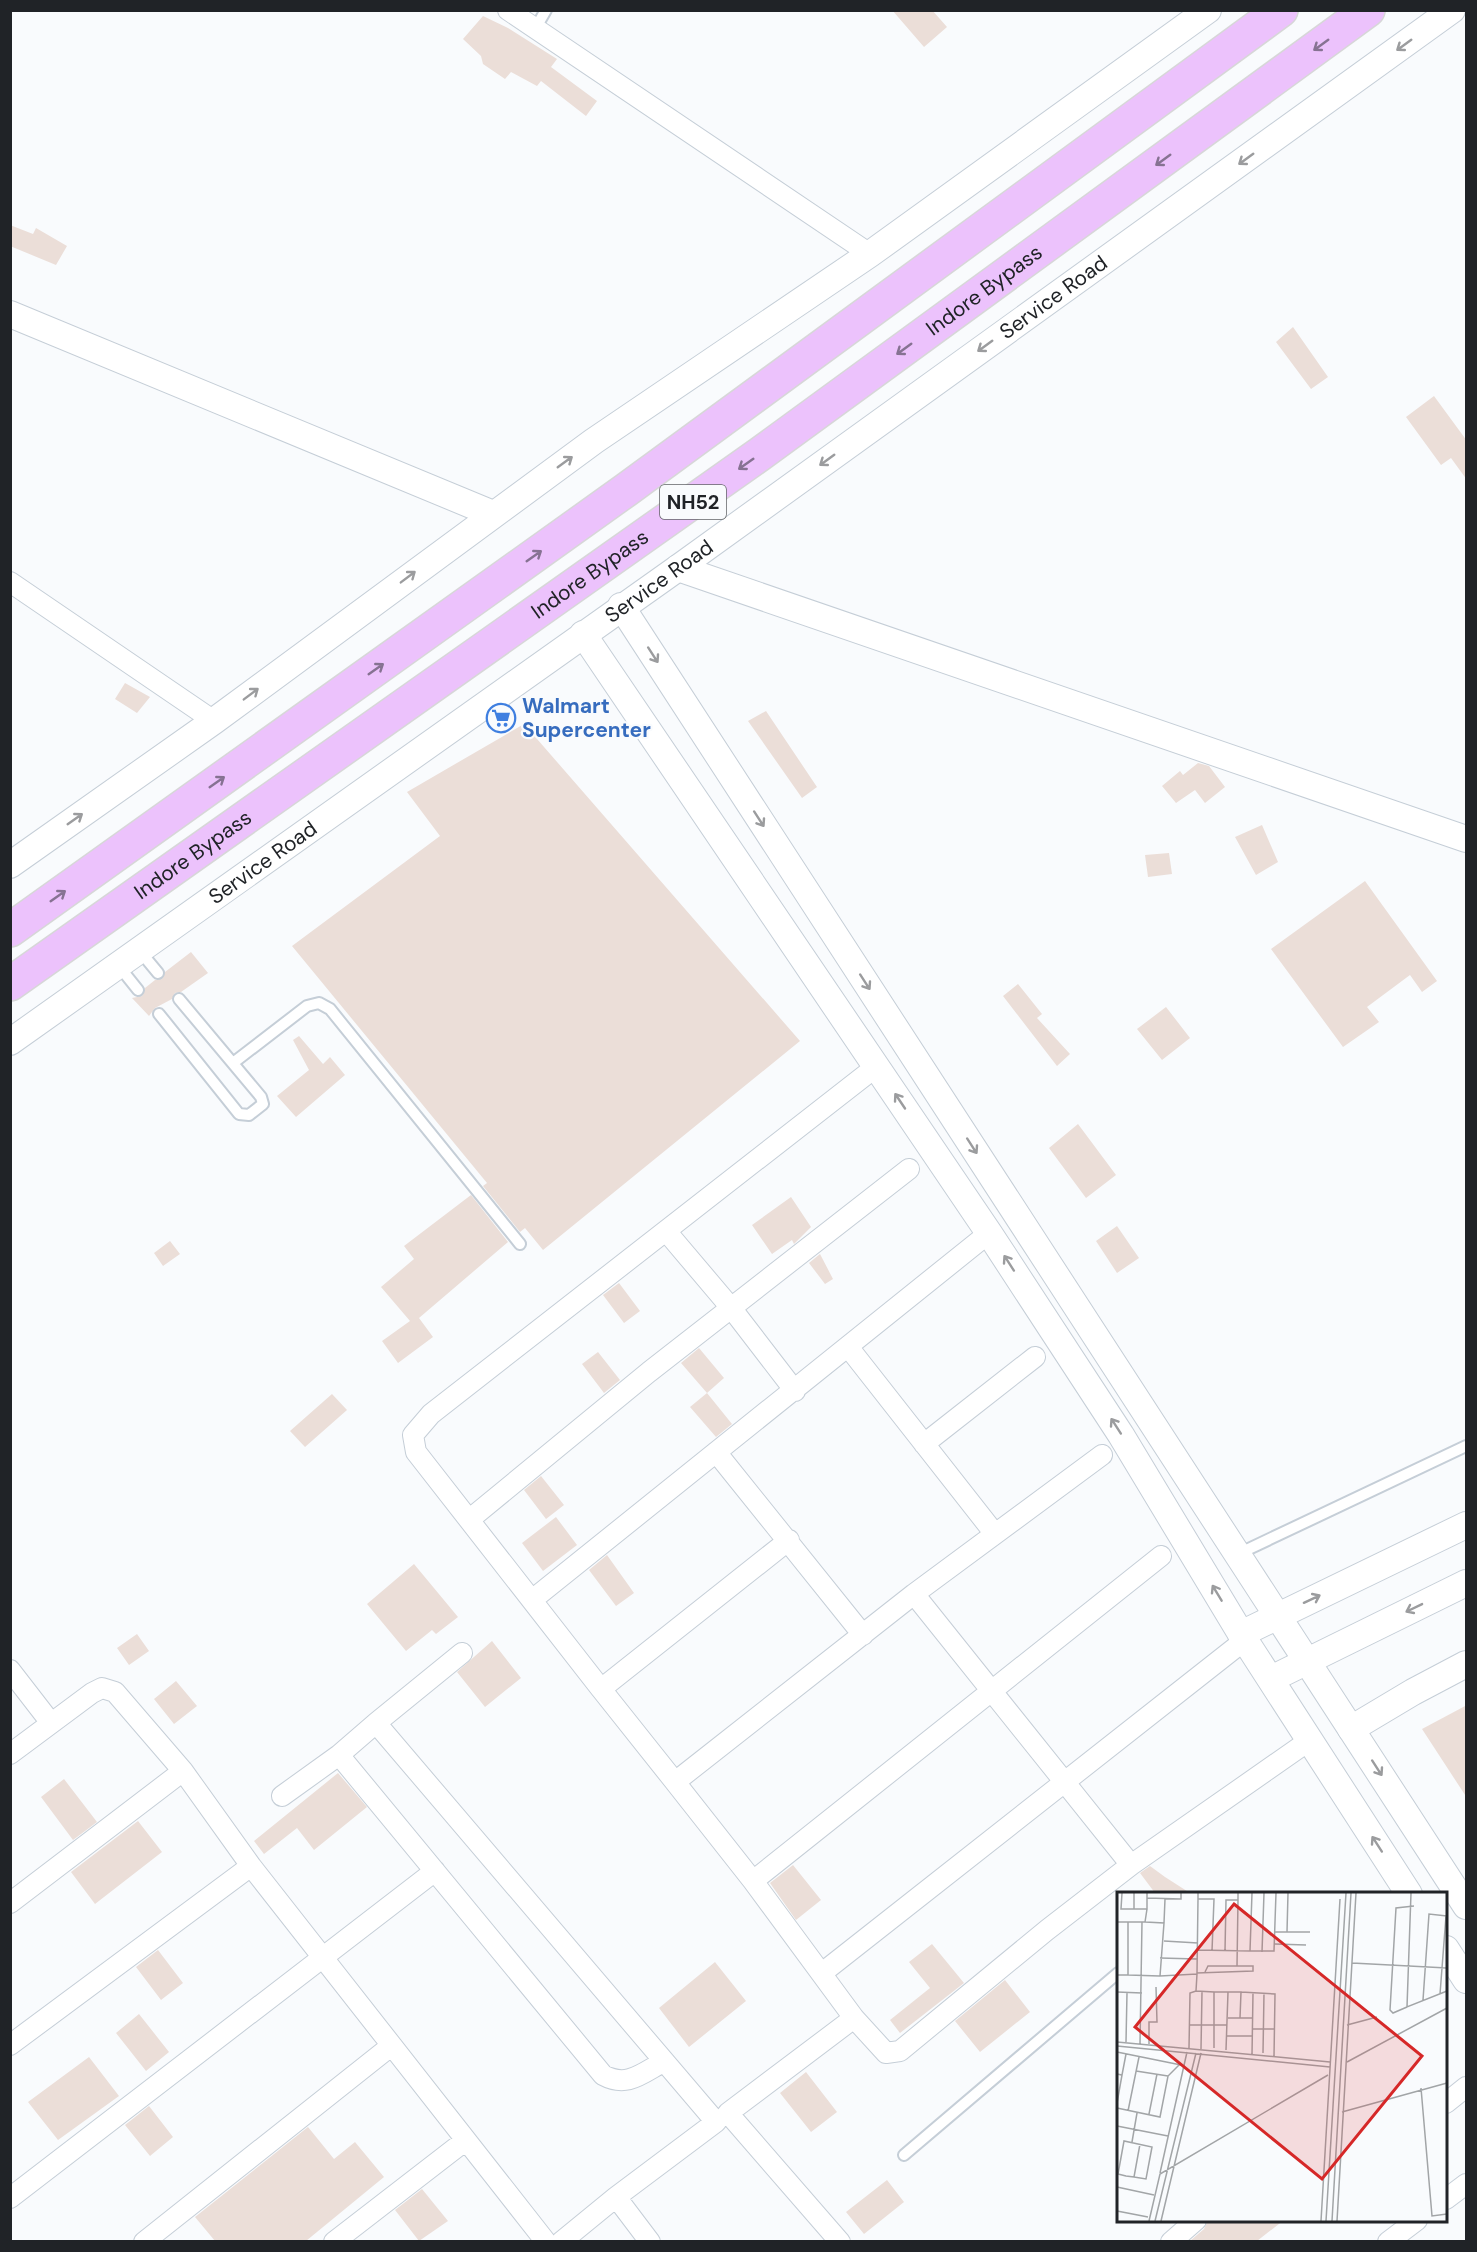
<svg xmlns="http://www.w3.org/2000/svg" width="1477" height="2252" font-family="'DM Sans',sans-serif">
<style>
.building{fill:#ebded8}
.lines{fill:none;stroke-linecap:round;stroke-linejoin:round}
.service-casing{stroke:#c5ced7;stroke-width:14}
.minor-casing{stroke:#c5ced7;stroke-width:22}
.tertiary-casing{stroke:#c5ced7;stroke-width:28}
.trunk-casing{stroke:#d7d7d8;stroke-width:36}
.service{stroke:#fff;stroke-width:10}
.minor{stroke:#fff;stroke-width:20}
.tertiary{stroke:#fff;stroke-width:26}
.trunk{stroke:#ecc2fc;stroke-width:33}
.oneway{stroke:#867292}
.oneway2{stroke:#9b9c9e}
.labels{text-anchor:middle;stroke-width:4.5;stroke-linejoin:round;paint-order:stroke}
.shield{fill:#f9fbfd;stroke:#616467;stroke-width:1.5}
.shield-label{font-size:20px;font-weight:bold;fill:#202327}
.street-label{font-size:21px;fill:#202327;stroke:#f9fbfd}
.shop-label{font-size:21px;font-weight:bold;fill:#366cbe;stroke:#f9fbfd;text-anchor:start}
.inset-road{fill:none;stroke:#a2a5a7;stroke-width:1.5}
.view{fill:#d62828;fill-opacity:0.15;stroke:#d62828;stroke-width:3}
.inset-edge{fill:none;stroke:#202327;stroke-width:3}
</style>
<rect width="100%" height="100%" fill="#f9fbfd"/>
<path class="building" d="M892,10H932L947,27L924,47Z
M483,16L508,28L557,59L551,67L597,101L586,116L541,81L537,86L511,72L505,79L483,64L481,56L463,39Z
M10,225L33,234L36,228L67,246L56,265L10,246Z
M1293,327L1328,377L1311,389L1276,342Z
M1434,396L1467,441V480L1451,458L1441,465L1406,417Z
M125,683L150,697L137,713L115,699Z
M766,711L817,787L802,798L748,721Z
M524,724L800,1041L543,1250L525,1228L520,1232L483,1186L487,1183L292,946L440,836L407,792Z
M1198,763L1209,766L1225,787L1205,803L1195,790L1176,803L1162,786L1180,771L1183,775Z
M1262,825L1278,862L1256,875L1235,837Z
M1169,853L1172,874L1148,877L1145,855Z
M1365,881L1437,981L1422,992L1410,975L1367,1007L1379,1022L1343,1047L1271,949Z
M191,952L208,973L181,992L175,993L172,999L155,1008L149,1016L132,998L142,996L145,988L155,980L162,979L165,972Z
M1018,984L1042,1014L1037,1018L1070,1054L1057,1066L1003,996Z
M1166,1007L1190,1038L1162,1060L1137,1029Z
M299,1036L323,1064L330,1057L345,1075L296,1117L277,1096L309,1070L293,1040Z
M1078,1124L1116,1175L1086,1198L1049,1148Z
M471,1195L508,1242L419,1318L433,1337L398,1363L382,1341L410,1321L381,1287L414,1259L404,1246Z
M791,1197L811,1227L794,1244L792,1240L772,1254L752,1225Z
M1117,1226L1139,1258L1117,1273L1096,1241Z
M170,1241L180,1254L163,1266L154,1253Z
M820,1254L833,1279L825,1284L809,1263Z
M619,1283L640,1311L624,1323L603,1295Z
M699,1348L724,1378L707,1393L681,1363Z
M598,1352L620,1380L604,1393L582,1364Z
M707,1393L732,1424L716,1437L690,1407Z
M332,1394L347,1410L305,1447L290,1431Z
M541,1476L564,1505L546,1519L524,1490Z
M556,1517L577,1545L543,1571L522,1543Z
M607,1555L634,1593L616,1606L589,1570Z
M414,1564L458,1617L436,1634L432,1630L406,1651L367,1604Z
M137,1634L149,1651L129,1665L117,1648Z
M492,1641L521,1678L485,1707L457,1672Z
M176,1681L197,1706L174,1724L154,1699Z
M1467,1705V1798L1422,1729Z
M338,1773L367,1807L314,1850L297,1828L264,1854L254,1841Z
M64,1779L97,1822L73,1840L41,1797Z
M138,1821L162,1852L95,1904L71,1872Z
M793,1865L821,1900L796,1920L770,1883Z
M1150,1866L1165,1877L1190,1893H1155L1140,1873Z
M932,1944L964,1983L900,2033L890,2020L930,1988L909,1962Z
M158,1950L183,1983L161,2000L136,1967Z
M715,1962L746,2001L689,2047L659,2008Z
M1005,1980L1030,2012L980,2052L955,2021Z
M139,2014L169,2052L146,2071L116,2033Z
M89,2057L119,2096L58,2140L28,2102Z
M806,2072L837,2112L811,2132L780,2093Z
M149,2106L173,2137L150,2156L125,2125Z
M308,2127L334,2159L355,2142L384,2177L306,2241H215L195,2217Z
M887,2180L904,2202L864,2234L846,2212Z
M422,2189L448,2221L419,2241L395,2210Z
M1208,2220H1284L1257,2241H1190L1204,2229Z"/>
<g class="lines">
<g class="service-casing">
<path id="service" d="M535,29L546,10
M139,950L158,973
M118,965L138,990
M159,1014L239,1114L249,1115L263,1104L261,1097L179,999
M233,1063L307,1006L319,1003L330,1009L520,1244
M1238,1554L1466,1446
M904,2155L1118,1973"/>
</g>
<g class="minor-casing">
<path id="minor" d="M508,10L870,254
M10,582L214,721
M666,1231L732,1309L795,1391
M849,1348L995,1534
M924,1444L1035,1357
M716,1452L863,1635
M470,1519L649,1372L909,1169
M1161,1556L753,1881L854,2018L886,2053L900,2051L1047,1930L1131,1865L1310,1740
M914,1594L1131,1865
M532,1600L989,1233
M10,1670L51,1723
M601,1689L416,1452L413,1435L431,1414L877,1066
M376,1723L462,1653
M10,1754L92,1693L102,1688L115,1692L183,1771L251,1866
M675,1782L601,1689L789,1540
M282,1796L339,1755
M753,1881L675,1782L914,1594L1102,1455
M10,1903L183,1771
M822,1973L1245,1640
M10,2045L251,1866L546,2242
M1446,2103L1466,2087
M616,2197L650,2242
M10,2198L435,1871
M1446,2199L1466,2184
M144,2242L391,2046
M334,2242L466,2140
M561,2242L616,2197L716,2122L376,1723L339,1755L603,2075C627,2088 641,2074 663,2062
M840,2242L728,2113L854,2018
M1171,2242L1196,2220
M1388,2242L1417,2220"/>
</g>
<g class="tertiary-casing">
<g id="tertiary">
<path d="M10,314L493,514"/>
<path d="M678,568L1466,839"/>
<path d="M621,606L1466,1906"/>
<path d="M583,634L989,1233L1121,1435L1241,1634L1409,1894"/>
<path d="M10,865L214,721L594,441L870,254L1208,10"/>
<path id="s1" d="M10,1042L678,568L1452,10"/>
<path d="M1241,1634L1466,1525"/>
<path d="M1271,1679L1466,1583"/>
<path d="M1351,1729L1413,1692L1466,1664"/>
<path d="M1446,1949L1466,1980"/>
</g>
</g>
<g class="trunk-casing">
<g id="trunk">
<path d="M10,930L626,490L1281,10"/>
<path id="s2" d="M10,984L760,454L1368,10"/>
</g>
</g>
<use href="#service" class="service"/>
<use href="#minor" class="minor"/>
<use href="#tertiary" class="tertiary"/>
<use href="#trunk" class="trunk"/>
</g>
<defs><path id="oneway-shaft" d="M-6 0H5M1.5-3L5.5 0L1.5 3" fill="none" stroke-width="1.6" stroke-linecap="round" stroke-linejoin="round" transform="scale(1.5)"/></defs>
<g class="oneway">
<use href="#oneway-shaft" transform="translate(1321 45) rotate(144)"/>
<use href="#oneway-shaft" transform="translate(1163 160) rotate(144)"/>
<use href="#oneway-shaft" transform="translate(904 349) rotate(144)"/>
<use href="#oneway-shaft" transform="translate(746 464) rotate(145)"/>
<use href="#oneway-shaft" transform="translate(534 556) rotate(-35)"/>
<use href="#oneway-shaft" transform="translate(376 669) rotate(-35)"/>
<use href="#oneway-shaft" transform="translate(217 782) rotate(-35)"/>
<use href="#oneway-shaft" transform="translate(58 896) rotate(-35)"/>
</g>
<g class="oneway2">
<use href="#oneway-shaft" transform="translate(1404 45) rotate(144)"/>
<use href="#oneway-shaft" transform="translate(1246 159) rotate(144)"/>
<use href="#oneway-shaft" transform="translate(985 346) rotate(144)"/>
<use href="#oneway-shaft" transform="translate(827 460) rotate(144)"/>
<use href="#oneway-shaft" transform="translate(565 462) rotate(-36)"/>
<use href="#oneway-shaft" transform="translate(408 577) rotate(-37)"/>
<use href="#oneway-shaft" transform="translate(653 655) rotate(57)"/>
<use href="#oneway-shaft" transform="translate(251 694) rotate(-37)"/>
<use href="#oneway-shaft" transform="translate(75 819) rotate(-35)"/>
<use href="#oneway-shaft" transform="translate(759 819) rotate(57)"/>
<use href="#oneway-shaft" transform="translate(865 982) rotate(57)"/>
<use href="#oneway-shaft" transform="translate(900 1101) rotate(-124)"/>
<use href="#oneway-shaft" transform="translate(972 1146) rotate(57)"/>
<use href="#oneway-shaft" transform="translate(1009 1263) rotate(-123)"/>
<use href="#oneway-shaft" transform="translate(1116 1426) rotate(-123)"/>
<use href="#oneway-shaft" transform="translate(1217 1593) rotate(-121)"/>
<use href="#oneway-shaft" transform="translate(1312 1599) rotate(-25)"/>
<use href="#oneway-shaft" transform="translate(1414 1608) rotate(154)"/>
<use href="#oneway-shaft" transform="translate(1377 1768) rotate(57)"/>
<use href="#oneway-shaft" transform="translate(1377 1844) rotate(-123)"/>
</g>
<defs>
<g id="supermarket-ring" transform="scale(1.5)"><circle r="9.5" fill="#f9fbfd" stroke="#3f7fe0" stroke-width="1.5"/><path d="M-6-5.5h2.5l.6 2H6L4.5 2H-2.5L-4.4-4H-6ZM-1.5 3.2a1.3 1.3 0 1 0 .1 0ZM3 3.2a1.3 1.3 0 1 0 .1 0Z" fill="#3f7fe0"/></g>
</defs>
<g fill-rule="evenodd">
<use href="#supermarket-ring" x="501" y="718"/>
</g>
<g class="labels">
<rect class="shield" x="660" y="485" width="66" height="34" rx="4.5"/>
<g class="shield-label">
<text x="693" y="509">NH52</text>
</g>
<g class="street-label">
<text dy="7" stroke="none"><textPath href="#s2" startOffset="1196">Indore Bypass</textPath></text>
<text dy="7" stroke="none"><textPath href="#s1" startOffset="1282">Service Road</textPath></text>
<text dy="7" stroke="none"><textPath href="#s2" startOffset="710">Indore Bypass</textPath></text>
<text dy="7" stroke="none"><textPath href="#s1" startOffset="796">Service Road</textPath></text>
<text dy="7" stroke="none"><textPath href="#s2" startOffset="224">Indore Bypass</textPath></text>
<text dy="7" stroke="none"><textPath href="#s1" startOffset="310">Service Road</textPath></text>
</g>
<g class="shop-label">
<text x="522" y="713">Walmart<tspan x="522" dy="24">Supercenter</tspan></text>
</g>
</g>
<g transform="translate(1117 1892)">
<rect width="330" height="330" fill="#f9fbfd"/>
<path class="inset-road" d="M5,1L4,17H17M17,1V17H30V1M81,1V7H97L95,59M294,1L290,115L330,99M30,6L64,7V1M81,7L80,81L136,79V74H91L88,80M0,30H28L30,17M28,30L47,31L43,84L80,82L79,99M47,31L48,7M158,40H170L171,1M170,40H193M47,49L81,51M158,52L189,53M80,58L133,59L135,1M108,59L109,8H121V1M133,59H157L159,1M145,60L147,1M43,66L80,67M235,71L330,76M120,74L121,8M0,83H11V30M11,83L43,84M0,100L25,101M97,100H111L109,158M111,100H124L123,126M124,100L158,102L157,165M323,102L329,24M306,108L312,22L330,24M290,115L276,121L273,118L279,16L297,14M111,126H136M73,133H110M230,133L260,125M135,137H158M110,144H135M0,150L213,170M9,150L10,101M23,152L25,30M32,152V130H40L39,95M0,154L213,175M72,156L73,101L79,99L97,100V156M84,157L85,100M0,160L64,173M146,161L147,101M135,163L136,101M230,170L330,116M19,179L51,184M0,182L5,183L9,162M304,196L315,324L330,322M0,211L5,183M0,216L43,225L51,184L63,172M11,219L22,165M225,220L330,191M32,222L40,182M0,234L51,244M15,250L20,221M43,281L70,160M0,282H1L9,284L17,285L29,287L35,255L7,249L1,282M17,285L23,252M0,295L37,303M0,319L31,325M32,329L43,282L211,183M38,329L79,161M44,329L84,161M204,329L223,7M209,329L229,1M215,329L234,1M220,329L239,1"/>
<path class="view" d="M117,12L305,164L205,287L18,135Z"/>
<rect width="330" height="330" class="inset-edge"/>
</g>
<rect width="1477" height="2252" fill="none" stroke="#202327" stroke-width="24"/>
</svg>
